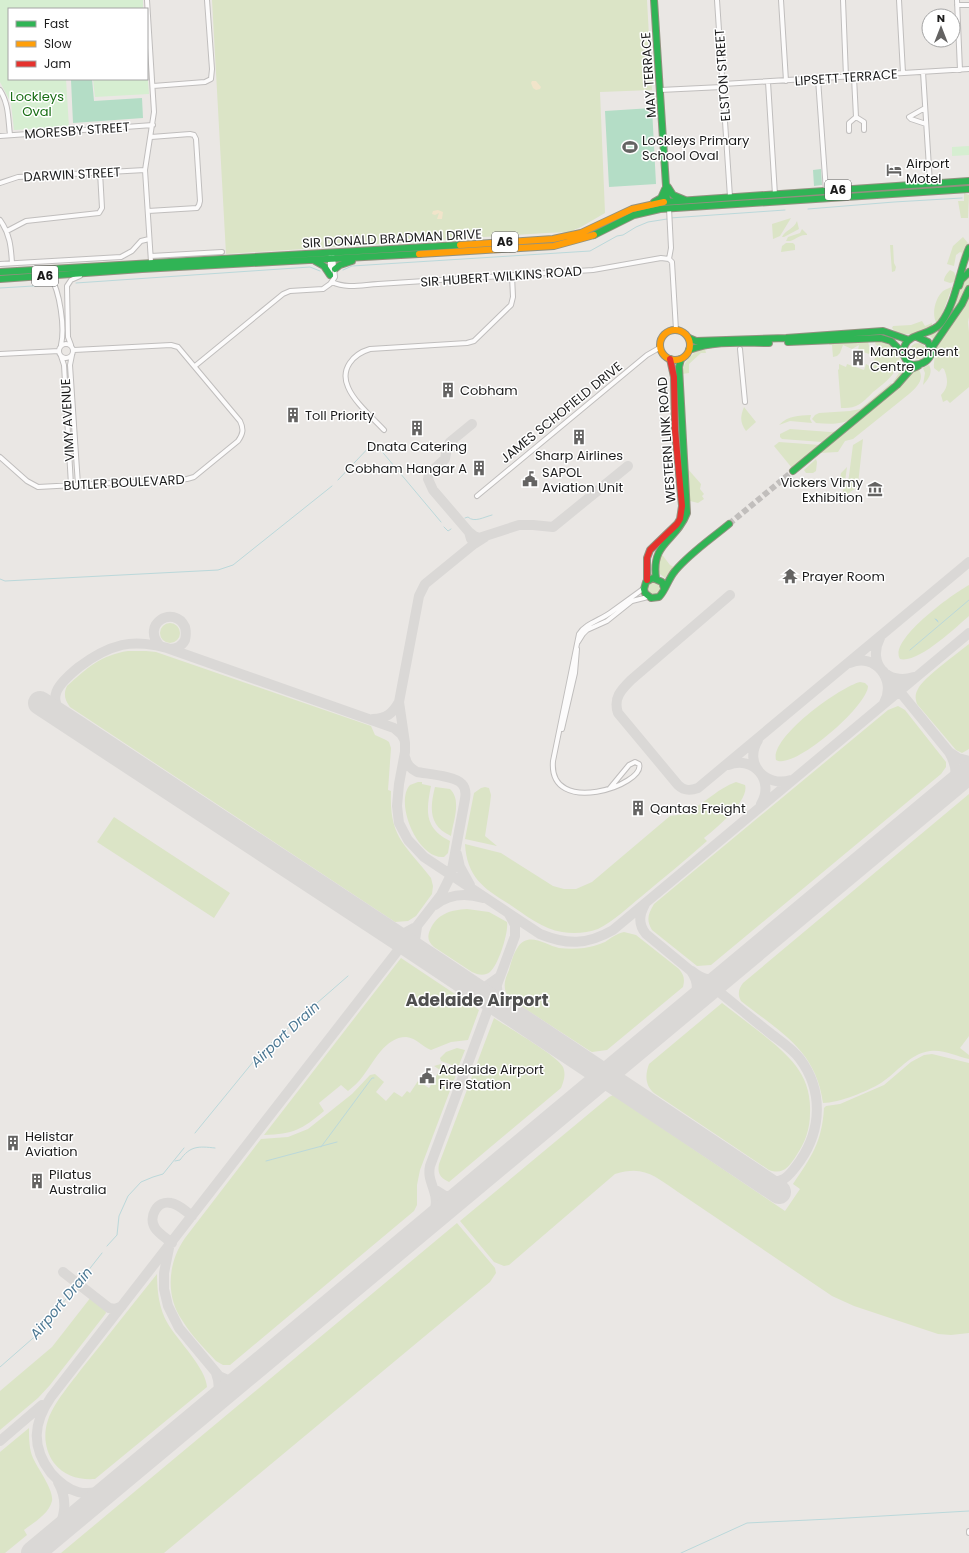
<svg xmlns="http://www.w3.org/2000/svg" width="969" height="1553" font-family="Poppins,sans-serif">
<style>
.grass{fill:#dbe4c6}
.sand{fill:#f1e4ca}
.park{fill:#d6eed1}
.pitch{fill:#b4ddc6}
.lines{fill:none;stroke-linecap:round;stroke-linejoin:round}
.stream{stroke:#bbd8da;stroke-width:1}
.taxiway{stroke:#dad8d6;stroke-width:10}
.runway{stroke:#dad8d6;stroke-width:24}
.secondary-tunnel{stroke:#c1bebc;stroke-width:6;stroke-dasharray:6 3;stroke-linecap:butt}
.street-casing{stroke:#c0bebd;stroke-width:6}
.fast-casing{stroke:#92917f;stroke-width:8}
.slow-casing{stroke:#92917f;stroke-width:8}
.jam-casing{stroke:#92917f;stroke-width:8}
.street{stroke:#fcfbfb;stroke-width:4}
.fast{stroke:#30b455;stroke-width:6}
.slow{stroke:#ff9f0a;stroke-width:6}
.jam{stroke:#e5322d;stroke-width:6}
.labels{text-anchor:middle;stroke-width:3;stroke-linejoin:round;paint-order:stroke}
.shield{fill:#fff;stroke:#606060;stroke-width:1}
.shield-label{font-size:12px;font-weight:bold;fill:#1c1c1c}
.street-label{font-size:13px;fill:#1c1c1c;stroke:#fff}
.park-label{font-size:13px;fill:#196e15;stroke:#fff}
.poi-label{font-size:13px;fill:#1c1c1c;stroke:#fff;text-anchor:start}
.water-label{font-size:14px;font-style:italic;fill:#4c7893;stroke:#fff}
.district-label{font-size:17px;font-weight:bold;fill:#4f4f4f;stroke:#fff}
</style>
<rect width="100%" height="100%" fill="#eae7e4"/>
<path class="grass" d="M212,0H647L652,90L600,92L605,213L581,227L569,232L546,233L226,254Z
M964,193L969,195L968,218H961L958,201H964Z
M791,218L780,236L773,239L772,224Z
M797,221L799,229L784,237H782C785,230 794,229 797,221Z
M802,229L807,234V235C798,234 795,242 786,241L788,237L800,233Z
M963,237L968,243L961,263L958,266L962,253L960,252L956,255L954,266L947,264L953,246Z
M793,243L795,245V250L781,252L782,246L786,243Z
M890,245H893L894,263L896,267L895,271L892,272Z
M950,270L954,272L956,276L954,282L950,283L944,281C944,277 947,273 950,270Z
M969,274V284L955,311L934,340L929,335L947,317L962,283Z
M952,287L942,315L937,324C931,315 935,298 943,291C946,289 949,288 952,287Z
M969,293V317L968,322L969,332V387L950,403L947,400L943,402L941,395C949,387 948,379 944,369L942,368L939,372L934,368C933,360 937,354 936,346Z
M922,321L925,326L932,323V328C920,333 900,339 892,328L893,326L911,325Z
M876,340C882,341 887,343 893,347C912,362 885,383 873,392C868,397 863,403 856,406C851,408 846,408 841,408L838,370L839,369V364L846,367L847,364L864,370L866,364L871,367L877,354L880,353L882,349L875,344Z
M868,341L869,346L874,350V351H871L869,354L858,350L859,345L852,349L843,345L840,353L837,356L833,357L832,345H829L830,343Z
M910 351a8 8 0 1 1 16 0a8 8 0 1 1-16 0Z
M700,349H705L706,353H701L689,364V373L682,374C683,363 690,355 700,349Z
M905,364L909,367L895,384L893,382Z
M929,365C933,372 929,379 923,385L925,373L923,368Z
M914,370H919C925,380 916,388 909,394L853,439L845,441L838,452L819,453C852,427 885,402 914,370Z
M891,383L894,386L855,418C841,425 830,424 816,423L812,419L815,415L819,413L850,411L860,409Z
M744,407L756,422L746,431C740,423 740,417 744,407Z
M811,415L810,419L812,423L790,421L779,425C789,415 798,416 811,415Z
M790,429L830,432L839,431L826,441L822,442L782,439L780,437V434Z
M863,439L858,484L856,488L846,495L843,492V490L848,483L853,445Z
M779,442L820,445L821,446L792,468L774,446Z
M816,459L817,462L816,471L813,473H806L804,470Z
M847,467L845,481L839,486L841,473Z
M687,468L701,484L700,489L704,494L702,496L704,499L698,503L690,501Z
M660,552L670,565L674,567L665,578L660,574L657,568Z
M651,580L659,582L662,589L657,595L652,596L646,591V586Z
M969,585V616C956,627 918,664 900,659C888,640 954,593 969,585Z
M160 633a10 10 0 1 1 20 0a10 10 0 1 1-20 0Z
M969,644V749L962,753L956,750L917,704C915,698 915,694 918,689C923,678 958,653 969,644Z
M128,651H146L156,652L371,726L375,735L386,740L389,742L391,748L388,790L391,791C389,838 405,844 431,878L433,886L432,894L416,916L408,921L395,922L70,707C65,700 63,694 67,686C87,668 101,655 128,651Z
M860,682L865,683L868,686C868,706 793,771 776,760C770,737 840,687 860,682Z
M898,706L905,710L946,762V767L941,774L711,965L697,966L652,930C646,920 648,914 654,904L888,710Z
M418,782H422V784L431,786C426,811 424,828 450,841L448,853L444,857C418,860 394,803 410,785Z
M736,782L745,785C750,800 715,829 704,838L707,841C686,860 663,878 642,896C628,907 614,921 598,929C587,933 574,934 562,932C543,929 525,915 509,904C483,888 467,877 465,844L501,853L553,886L564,889H576L592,882L670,816C678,815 685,814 691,810C707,801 719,788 736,782Z
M435,787L450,789C462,800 453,822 451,836C428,826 430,807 435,787Z
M485,787L489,788L491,795L490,804L485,836L497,846L465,839L474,793L481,788Z
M969,794V1036L960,1048L969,1055V1059C956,1056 943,1049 930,1051C909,1054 898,1072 881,1083C868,1091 839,1103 823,1103C816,1050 780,1032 741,1001C737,994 739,988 743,983Z
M114,817L230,893L214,918L97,842Z
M467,909L489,912L507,922C509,932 498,966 490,972C485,976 478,975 472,972L434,947C428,942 427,937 430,930C437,914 450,910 467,909Z
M624,932L636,935L679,969C684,975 685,979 683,987L607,1050L592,1052L590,1051L510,999C502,989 504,981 509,970C511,963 513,954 518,947C528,931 546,945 559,948C567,949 576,949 584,948C591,947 598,945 605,942C611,938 616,934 624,932Z
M401,958L479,1010L468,1040L451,1042L431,1050C422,1047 417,1038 406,1037C385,1037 374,1062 363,1076C359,1082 353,1087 348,1091L341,1085L319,1103L324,1111C301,1130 294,1134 264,1135Z
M722,1003C735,1013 748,1023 761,1033C788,1055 812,1074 810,1113C810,1129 805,1143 796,1156C789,1167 783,1175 769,1170L654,1093C645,1085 645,1075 649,1064Z
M494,1018C507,1027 557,1055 563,1067C566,1074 564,1081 561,1088L449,1182C441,1178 437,1174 439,1164Z
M457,1048L465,1050L459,1065H452L441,1061L440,1058L446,1052Z
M932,1054L969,1063V1333L951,1335L938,1334L854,1306L832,1296L678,1192C654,1176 644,1165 615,1174L509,1265L504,1266L494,1262L460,1221L609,1097L613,1095L785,1211L800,1189L793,1184C811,1157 822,1143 824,1108L826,1106L840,1104L884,1085L911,1062L924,1055Z
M441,1064L454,1069L457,1072L420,1170L417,1185V1205L414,1211L230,1365H223L216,1361C204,1348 191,1335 182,1320C165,1295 168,1262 185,1238L261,1139L288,1137L308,1129L352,1094L370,1075L375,1074L384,1082L376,1092L386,1101L394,1092L402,1097L407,1091L410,1093L418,1081L429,1088L440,1070L434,1066Z
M457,1223L495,1268L496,1273L490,1282L164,1553H61Z
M157,1274C157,1291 159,1309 168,1324C178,1341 206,1368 207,1387L95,1479C79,1480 64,1476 54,1463C45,1451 43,1434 48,1420C54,1402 72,1382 83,1367C108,1336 132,1305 157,1274Z
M91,1297L105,1309L106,1313L103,1317L50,1385L38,1398L0,1430V1391L52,1347Z
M29,1428C29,1438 29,1449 33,1458C38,1469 54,1490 52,1501C49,1514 33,1523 24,1530L27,1535L5,1553H0V1452Z"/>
<path class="sand" d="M532,81H536L541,87L540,89L536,90L533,88L531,83Z
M438,210L443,212L442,219H437L439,213L435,215L432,214L433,211Z"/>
<path class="park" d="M0,0H143V9H9V79H66L69,127L14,130L11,103L0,82Z
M147,69L149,94L95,97L93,79H147Z
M969,146V155L952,156V147Z"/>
<path class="pitch" d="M92,79L94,101L142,98L143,118L73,123L71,80Z
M652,108L656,184L609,187L605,111Z
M821,169L822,185L814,186L813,170Z"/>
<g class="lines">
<path class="stream" d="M808,209L894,202L962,198
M670,218L785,210
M343,270L352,266L590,251L617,236L623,235L636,227L648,222L667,219
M76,283L310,267L320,271
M0,288L50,285
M338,480L374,442L441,522
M465,518L468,517C474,523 484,517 492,515
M444,527L448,531L451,529
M0,579L5,581L218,570L233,565L332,486
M935,619L938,622
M936,619L938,621
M910,650L969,600
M195,1133L262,1051L348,976
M321,1147L372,1078H374
M175,1161L180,1160C190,1146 198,1146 215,1148
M266,1161L337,1142
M107,1246L117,1235L119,1216L128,1196L141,1182L153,1177L163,1174L184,1148
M0,1367L40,1332L102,1253
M681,1553L747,1523L830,1519L969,1511"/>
<path class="taxiway" d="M469,532L474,536L479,538L519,525H533L553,527L628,466
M471,539L469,532L433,490L428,479L429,474L445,459L447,447L450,442L472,424
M730,595L631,680C621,690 613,698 618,713L678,785C684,791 690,791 698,788L969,562
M880,638C867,663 887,686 914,677
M160,646C140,624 174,604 185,627C186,631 186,636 185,640C182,646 176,649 170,649
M850,663C875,652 897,680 884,703
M883,671L949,752C956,764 959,776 951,788
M399,702L405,743V752L399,784L397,806L399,823L408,840L424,857L540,934C567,945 587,945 613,930L969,633
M373,719C386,719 393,713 399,702L419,596L425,584L474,544L485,537
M67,721C44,698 58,684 79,667C92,657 105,649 122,645C136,642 154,644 167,648L394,728L401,734L404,739
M758,740C743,764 766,788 791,780
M949,752L958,758L969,761
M728,765C754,755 775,781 761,804
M457,854L460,867L470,885
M645,904C639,915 638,924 646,934L691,971C700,984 698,994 689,1006
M435,905C449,894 466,893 483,898
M417,927L415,940L422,954
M389,932L403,934L414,928
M692,971C704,981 714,982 728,974
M470,986L485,987L499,977
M497,987L498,998L505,1010
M713,987C732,1002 751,1018 770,1033C780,1041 792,1048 800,1059C823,1090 822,1129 800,1161C788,1178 783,1185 761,1180
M434,1189L445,1196H461
M428,1224C435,1214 438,1202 434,1191C431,1181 428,1176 430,1166L515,936V925L509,914
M172,1243C166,1238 159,1234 155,1228C148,1217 157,1200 171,1203C179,1204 185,1211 192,1216
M169,1248L164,1273V1289L168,1306L179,1328L219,1376L228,1380L243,1378
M63,1272L109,1308L115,1309L122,1306
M213,1403C220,1393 220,1384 216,1373
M0,1441L42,1405
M109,1490C99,1492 88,1495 78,1492C67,1489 59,1482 51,1473C31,1447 33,1423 51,1397L441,895L451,875L465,799C466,793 466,788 462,784C456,776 427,774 417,772C410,768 407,765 405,757
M57,1533C65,1515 68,1500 58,1482"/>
<path class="runway" d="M40,703L402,941L779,1192
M33,1553L969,772"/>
<path class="secondary-tunnel" d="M729,524L793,471"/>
<g class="street-casing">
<path id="street" d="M147,0L154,112L145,170L151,262
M717,0L730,197
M781,0L786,81
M843,0L846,77
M899,0L903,73
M957,0L960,70
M957,5H969
M923,72L930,184
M818,79L826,191
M768,82L775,195
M723,84L969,69
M153,86L205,82L211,79L212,69L207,0
M0,90C9,104 8,119 10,135
M660,90L722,87
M925,108L909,117L911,119L926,124
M856,117L864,122V130
M849,131V123L856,117L854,77
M0,136L153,125
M0,183L18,177L145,170
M669,208L671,248L669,259L672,262L676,330
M148,211L197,208L199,205L200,201L196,139L194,135L190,134L151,137
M0,220C10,234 11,247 12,263
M7,231L26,221L99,213L102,208L100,172
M151,256L222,252
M330,257V274
M0,264L121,257L132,251L141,241L149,239
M50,276C60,291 65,328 61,345
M332,282C347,289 361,285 378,284L593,270L661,258L669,259
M59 351a7 7 0 1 1 14 0a7 7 0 1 1-14 0Z
M71,345L68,337L67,286L71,280L80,276
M740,349L745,402
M0,354L59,351
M72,355L70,365L78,485
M61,356L64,365L71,485
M195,366L283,294L290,291L323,289L330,284L335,277L333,257
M384,430C373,418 354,402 348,387C340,369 353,354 370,349L467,343L474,341L511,305L513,297L512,276
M0,457L27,481L38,487L187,479L194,477L238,441C243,434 244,429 240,421L178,347L171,345L74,350
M477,496L647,355L661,347
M578,642L583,634L587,630L607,621L632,601L648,597
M562,729L575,673L577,649
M610,788L629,765L635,762L639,764C646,785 548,818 553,761L579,634C585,624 600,620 610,613C621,605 632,597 643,589
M969,1531V1533"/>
</g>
<g class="fast-casing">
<path id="fast" d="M654,0L667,201
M668,187L673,195L685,200
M654,202L661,198L665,189
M664,202L969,181
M594,235L634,215L660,209L969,189
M315,261L324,266L330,275
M335,269L340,265L352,261
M0,272L460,245
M0,279L142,269L419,254
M959,286L961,280L969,272
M917,337L928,342L932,352C929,361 923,365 913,365C905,362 901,353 905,345C910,333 932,335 941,323C956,303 959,271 969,248
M689,338L696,341L786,338L883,331L909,340
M788,342L881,338L891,341L903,353
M931,349L962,304L969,289
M689,350C714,340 743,343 769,343
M793,471L897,385L911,369L918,366
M656,578C651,542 676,542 687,513L679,367L681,359
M664,588L662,582L653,578L646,582L644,589L645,593L651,598L659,597C666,590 668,579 675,571C690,553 711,539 729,524"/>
</g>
<g class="slow-casing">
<path id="slow" d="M460,245L553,239L581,233L632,209L664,202
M419,254L554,246L594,235
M660 345a15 15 0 1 1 30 0a15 15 0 1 1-30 0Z"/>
</g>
<g class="jam-casing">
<path id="jam" d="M647,580V558L650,550L677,524L680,519L682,506L675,430L674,377L670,359"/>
</g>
<use href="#street" class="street"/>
<use href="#fast" class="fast"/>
<use href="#slow" class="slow"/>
<use href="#jam" class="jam"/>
</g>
<defs>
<g id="stadium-bare" transform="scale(1.2)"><path d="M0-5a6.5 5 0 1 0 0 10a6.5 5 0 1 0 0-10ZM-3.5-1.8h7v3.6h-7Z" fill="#646362" stroke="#fff" stroke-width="2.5" paint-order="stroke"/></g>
<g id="hotel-bare" transform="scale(1.2)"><path d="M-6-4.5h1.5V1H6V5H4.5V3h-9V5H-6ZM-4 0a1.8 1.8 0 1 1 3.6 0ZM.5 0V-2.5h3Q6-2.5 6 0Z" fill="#646362" stroke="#fff" stroke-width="2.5" paint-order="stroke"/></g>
<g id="building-bare" transform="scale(1.2)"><path d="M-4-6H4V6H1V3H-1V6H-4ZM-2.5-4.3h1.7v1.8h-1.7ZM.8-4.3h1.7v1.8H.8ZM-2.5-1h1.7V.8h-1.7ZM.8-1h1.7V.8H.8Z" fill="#646362" stroke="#fff" stroke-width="2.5" paint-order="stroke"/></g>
<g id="civic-bare" transform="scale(1.2)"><path d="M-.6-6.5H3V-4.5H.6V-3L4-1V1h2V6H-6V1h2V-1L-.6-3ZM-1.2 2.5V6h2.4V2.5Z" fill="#646362" stroke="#fff" stroke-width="2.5" paint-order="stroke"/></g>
<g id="museum-bare" transform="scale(1.2)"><path d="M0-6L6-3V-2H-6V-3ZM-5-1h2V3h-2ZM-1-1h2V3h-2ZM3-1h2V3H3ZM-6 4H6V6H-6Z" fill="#646362" stroke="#fff" stroke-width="2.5" paint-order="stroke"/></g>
<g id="temple-bare" transform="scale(1.2)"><path d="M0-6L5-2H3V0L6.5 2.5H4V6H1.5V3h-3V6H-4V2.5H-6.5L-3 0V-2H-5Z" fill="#646362" stroke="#fff" stroke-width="2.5" paint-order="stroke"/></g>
</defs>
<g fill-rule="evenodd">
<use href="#stadium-bare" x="630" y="147"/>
<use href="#hotel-bare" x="894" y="170"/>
<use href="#building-bare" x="858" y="358"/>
<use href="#building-bare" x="448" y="390"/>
<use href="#building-bare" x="293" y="415"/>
<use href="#building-bare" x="417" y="428"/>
<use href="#building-bare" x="579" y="437"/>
<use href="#building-bare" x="479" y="468"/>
<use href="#civic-bare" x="530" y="479"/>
<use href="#museum-bare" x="875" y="489"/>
<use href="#temple-bare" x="790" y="576"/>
<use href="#building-bare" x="638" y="808"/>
<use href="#civic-bare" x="427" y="1076"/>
<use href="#building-bare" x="13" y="1143"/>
<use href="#building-bare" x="37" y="1181"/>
</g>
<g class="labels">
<g class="shield">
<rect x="825" y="180" width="26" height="20" rx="3"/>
<rect x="492" y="232" width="26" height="20" rx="3"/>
<rect x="32" y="266" width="26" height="20" rx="3"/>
</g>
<g class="shield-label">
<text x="838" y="194">A6</text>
<text x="505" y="246">A6</text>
<text x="45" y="280">A6</text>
</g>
<g class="street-label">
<text transform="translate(648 75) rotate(-94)" y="5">MAY TERRACE</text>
<text transform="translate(722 75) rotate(-94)" y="5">ELSTON STREET</text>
<text transform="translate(846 77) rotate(-4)" y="5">LIPSETT TERRACE</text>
<text transform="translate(77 130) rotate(-4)" y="5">MORESBY STREET</text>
<text transform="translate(72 174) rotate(-3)" y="5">DARWIN STREET</text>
<text transform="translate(392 238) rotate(-3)" y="5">SIR DONALD BRADMAN DRIVE</text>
<text transform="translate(501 276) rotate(-4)" y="5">SIR HUBERT WILKINS ROAD</text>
<text transform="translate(561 412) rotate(-39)" y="5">JAMES SCHOFIELD DRIVE</text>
<text transform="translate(67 420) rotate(-93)" y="5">VIMY AVENUE</text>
<text transform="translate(666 440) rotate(-94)" y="5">WESTERN LINK ROAD</text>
<text transform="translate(124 482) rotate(-3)" y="5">BUTLER BOULEVARD</text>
</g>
<g class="park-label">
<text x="37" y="101">Lockleys<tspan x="37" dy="15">Oval</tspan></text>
</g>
<g class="poi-label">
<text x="642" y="145">Lockleys Primary<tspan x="642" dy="15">School Oval</tspan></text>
<text x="906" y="168">Airport<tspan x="906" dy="15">Motel</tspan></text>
<text x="870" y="356">Management<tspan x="870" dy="15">Centre</tspan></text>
<text x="460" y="395">Cobham</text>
<text x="305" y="420">Toll Priority</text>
<text x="417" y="451" text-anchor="middle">Dnata Catering</text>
<text x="579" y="460" text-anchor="middle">Sharp Airlines</text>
<text x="467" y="473" text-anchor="end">Cobham Hangar A</text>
<text x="542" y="477">SAPOL<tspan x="542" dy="15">Aviation Unit</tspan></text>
<text x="863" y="487" text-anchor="end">Vickers Vimy<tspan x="863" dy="15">Exhibition</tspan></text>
<text x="802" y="581">Prayer Room</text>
<text x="650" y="813">Qantas Freight</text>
<text x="439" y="1074">Adelaide Airport<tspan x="439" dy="15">Fire Station</tspan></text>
<text x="25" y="1141">Helistar<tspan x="25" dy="15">Aviation</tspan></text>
<text x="49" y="1179">Pilatus<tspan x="49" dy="15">Australia</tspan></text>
</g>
<g class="water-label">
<text transform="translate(285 1034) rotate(-43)" y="5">Airport Drain</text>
<text transform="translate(61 1303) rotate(-50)" y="5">Airport Drain</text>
</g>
<g class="district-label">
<text x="477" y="1006">Adelaide Airport</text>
</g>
</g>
<rect x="8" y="8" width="140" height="72" fill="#ffffff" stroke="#a4a4a4"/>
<rect x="16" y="21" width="20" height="6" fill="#30b455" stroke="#a4a4a4"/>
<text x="44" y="28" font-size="12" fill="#1c1c1c">Fast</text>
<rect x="16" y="41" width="20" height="6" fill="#ff9f0a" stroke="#a4a4a4"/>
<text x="44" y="48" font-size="12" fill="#1c1c1c">Slow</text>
<rect x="16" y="61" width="20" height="6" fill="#e5322d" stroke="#a4a4a4"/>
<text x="44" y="68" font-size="12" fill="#1c1c1c">Jam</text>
<g transform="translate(941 28)"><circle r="19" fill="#ffffff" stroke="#a4a4a4"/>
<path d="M0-3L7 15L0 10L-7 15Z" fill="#646362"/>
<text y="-6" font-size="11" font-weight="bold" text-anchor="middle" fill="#1c1c1c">N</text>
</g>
</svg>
